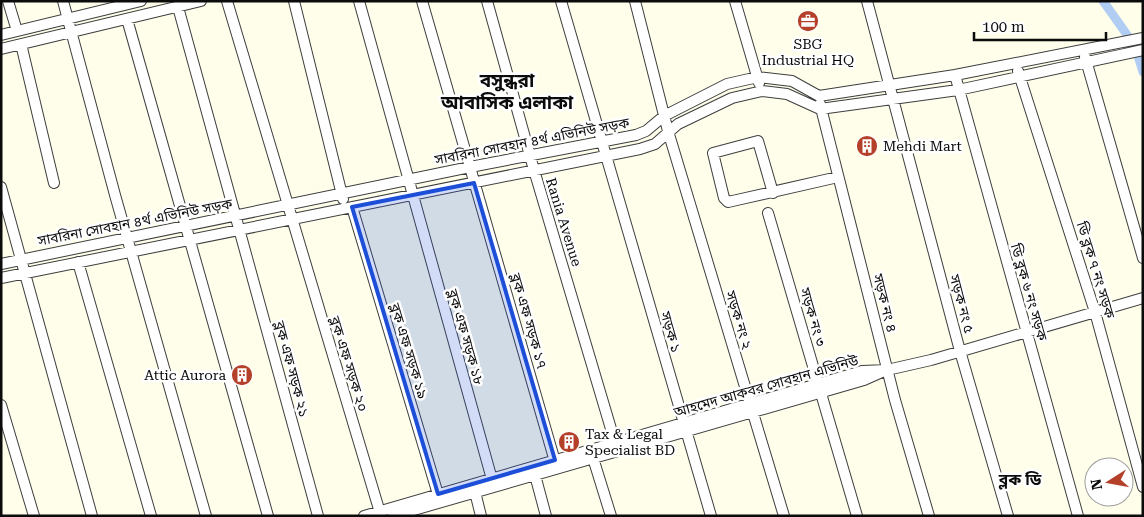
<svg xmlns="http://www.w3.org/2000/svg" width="1144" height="517" font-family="'Roboto Serif','Noto Sans Bengali',serif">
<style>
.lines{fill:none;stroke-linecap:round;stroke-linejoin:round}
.canal{stroke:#b1cdf3;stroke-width:9}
.minor-casing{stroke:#3e3e3e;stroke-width:12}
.minor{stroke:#fff;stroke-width:10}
.marked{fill:#1d4ed8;fill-opacity:0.2;stroke:#1d4ed8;stroke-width:4;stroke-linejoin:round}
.labels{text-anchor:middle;stroke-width:5;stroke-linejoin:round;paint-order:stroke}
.poi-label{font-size:14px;fill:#0b0b0b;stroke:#fff;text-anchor:start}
.street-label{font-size:14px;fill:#0b0b0b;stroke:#fff}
.quarter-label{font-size:16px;font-weight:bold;fill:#0b0b0b;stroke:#fff}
.district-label{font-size:19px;font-weight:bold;fill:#0b0b0b;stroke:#fff}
</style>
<rect width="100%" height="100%" fill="#fefeea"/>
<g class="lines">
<path class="canal" d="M1103,1L1135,46L1143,72"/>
<g class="minor-casing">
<path id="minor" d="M8,1L17,31
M63,1L115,195L206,516
M227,1L381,516
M294,1L343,199
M359,1L493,483
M422,1L556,465
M487,1L534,170L617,449
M561,1L711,516
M635,1L668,131L784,516
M735,1L759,83
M867,1L960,351L1008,516
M178,7L318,516
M127,19L268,516
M1,35L141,1
M21,44L54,183
M1,49L201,1
M1085,57L1143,258
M1018,71L1095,312L1143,487
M955,75L1078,516
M820,104L895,400L929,516
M1,187L92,516
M773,193L758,141L713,153L724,198L728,202L838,177
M352,207L440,501
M768,213L857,516
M78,262L151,516
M1,264L470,167L636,135L646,131L664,116L727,84L758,77L792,81L819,96L955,75L1143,38
M1,278L640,149L655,144L678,124L732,98L762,91L787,94L820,109L958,90L1143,50
M1,405L34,516
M593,458L611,516
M535,475L546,516
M475,492L481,516
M364,516L862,371L887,370L931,360L1143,298
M393,516L864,380L882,372"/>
</g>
<use href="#minor" class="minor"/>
</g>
<path class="marked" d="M474,183L555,460L438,494L352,207Z"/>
<defs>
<g id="office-disc" transform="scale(1.125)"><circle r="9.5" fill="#b54029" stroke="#fff"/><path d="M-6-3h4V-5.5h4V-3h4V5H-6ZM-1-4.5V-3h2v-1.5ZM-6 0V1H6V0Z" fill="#fff"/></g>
<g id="building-disc" transform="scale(1.125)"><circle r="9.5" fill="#b54029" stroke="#fff"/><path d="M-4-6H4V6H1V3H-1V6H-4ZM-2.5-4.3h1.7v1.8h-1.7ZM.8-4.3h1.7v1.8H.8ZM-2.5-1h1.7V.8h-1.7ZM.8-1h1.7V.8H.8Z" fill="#fff"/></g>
</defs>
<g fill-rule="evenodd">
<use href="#office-disc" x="808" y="21"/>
<use href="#building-disc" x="867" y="146"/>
<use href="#building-disc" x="242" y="375"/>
<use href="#building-disc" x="569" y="442"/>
</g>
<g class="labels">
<g class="poi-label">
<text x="808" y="49" text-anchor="middle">SBG<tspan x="808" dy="16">Industrial HQ</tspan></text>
<text x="883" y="151">Mehdi Mart</text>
<text x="226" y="380" text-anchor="end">Attic Aurora</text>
<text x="585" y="439">Tax &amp; Legal<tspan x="585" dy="16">Specialist BD</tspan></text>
</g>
<g class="street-label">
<text transform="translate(532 141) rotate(-11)" y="5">সাবরিনা সোবহান ৪র্থ এভিনিউ সড়ক</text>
<text transform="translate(135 222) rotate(-11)" y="5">সাবরিনা সোবহান ৪র্থ এভিনিউ সড়ক</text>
<text transform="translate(564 222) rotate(73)" y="5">Rania Avenue</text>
<text transform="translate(1096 270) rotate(73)" y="5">ডি ব্লক ৭ নং সড়ক</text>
<text transform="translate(1029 292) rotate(74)" y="5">ডি ব্লক ৬ নং সড়ক</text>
<text transform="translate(885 303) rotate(76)" y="5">সড়ক নং ৪</text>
<text transform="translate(962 304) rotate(75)" y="5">সড়ক নং ৫</text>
<text transform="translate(813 317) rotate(74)" y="5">সড়ক নং ৩</text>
<text transform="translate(739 320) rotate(73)" y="5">সড়ক নং ২</text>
<text transform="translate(529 321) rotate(74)" y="5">ব্লক এফ সড়ক ১৭</text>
<text transform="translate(671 332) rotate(74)" y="5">সড়ক ১</text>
<text transform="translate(466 337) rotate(74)" y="5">ব্লক এফ সড়ক ১৮</text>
<text transform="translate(409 351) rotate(73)" y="5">ব্লক এফ সড়ক ১৯</text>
<text transform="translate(349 364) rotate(73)" y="5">ব্লক এফ সড়ক ২০</text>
<text transform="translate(292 369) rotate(75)" y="5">ব্লক এফ সড়ক ২১</text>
<text transform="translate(766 386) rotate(-16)" y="5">আহমেদ আকবর সোবহান এভিনিউ</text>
</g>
<g class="quarter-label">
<text x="1020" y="485">ব্লক ডি</text>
</g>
<g class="district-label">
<text x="507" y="87">বসুন্ধরা<tspan x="507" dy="22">আবাসিক এলাকা</tspan></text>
</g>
</g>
<rect width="1144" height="517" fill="none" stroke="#0b0b0b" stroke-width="5"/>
<g transform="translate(1109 482) rotate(259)"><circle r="24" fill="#ffffff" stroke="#9d9d9d"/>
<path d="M0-4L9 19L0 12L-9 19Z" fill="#b54029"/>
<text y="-8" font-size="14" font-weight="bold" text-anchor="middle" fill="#0b0b0b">N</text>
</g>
<path d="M974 32v8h132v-8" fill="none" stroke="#0b0b0b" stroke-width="2.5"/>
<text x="982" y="32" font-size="15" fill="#0b0b0b" stroke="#ffffff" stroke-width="4" paint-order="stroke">100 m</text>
</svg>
